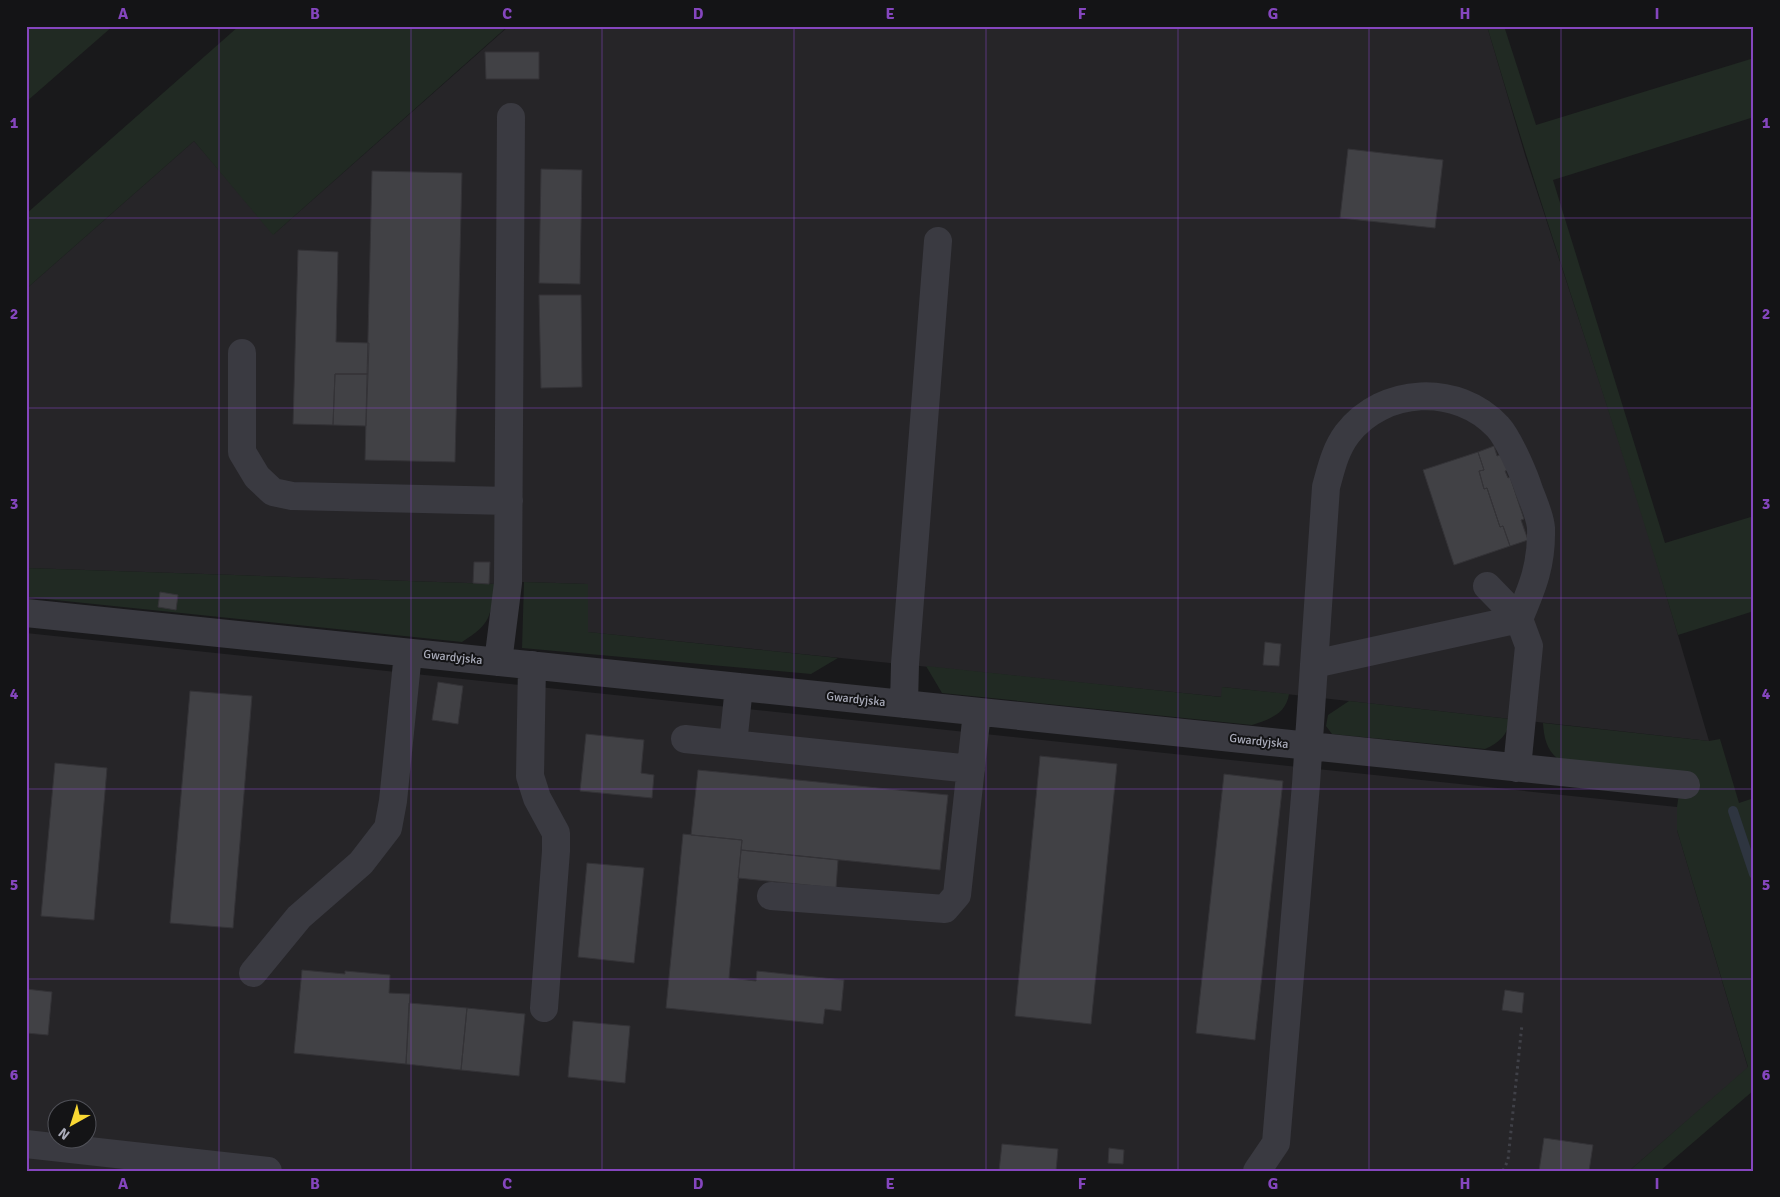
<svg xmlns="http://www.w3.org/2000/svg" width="1780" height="1197" font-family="Signika,sans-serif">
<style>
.built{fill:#262528;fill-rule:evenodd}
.green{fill:#212a23}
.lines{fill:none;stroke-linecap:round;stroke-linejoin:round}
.stream{stroke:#2e3540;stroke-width:10}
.building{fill:#414145;stroke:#343337}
.path{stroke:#404148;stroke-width:3;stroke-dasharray:2.5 4;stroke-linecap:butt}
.minor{stroke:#3a3a41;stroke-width:28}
.grid{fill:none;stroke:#8546be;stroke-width:1;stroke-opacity:0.55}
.labels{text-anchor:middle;stroke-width:4;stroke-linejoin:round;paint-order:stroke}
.street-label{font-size:12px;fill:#abadbb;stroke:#141416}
.neatline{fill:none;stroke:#8546be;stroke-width:2}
.grid-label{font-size:16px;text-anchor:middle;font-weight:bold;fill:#8546be}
</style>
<rect width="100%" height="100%" fill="#19191b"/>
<path class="built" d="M509,26H1487L1525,155L1641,509L1709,741L1222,687V697L587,632V584L524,582L496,584L26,568V289L194,141L274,234Z
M26,633L1677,807V830L1748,1068L1629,1171H26ZM58,1110H88V1140H58Z"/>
<path class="green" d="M26,26H113L26,102Z
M239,26H508L273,235L194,141L26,289V214Z
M1487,26H1504L1536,125L1754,58V117L1553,180L1665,543L1754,516V611L1678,635C1618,431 1547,230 1487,26Z
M26,568L496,584C489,618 492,623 462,642L26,597Z
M524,582L588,584V632L838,658L811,674L522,648Z
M926,666L1221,697L1222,687L1289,694C1286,714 1270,719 1252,725L942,693Z
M1349,701L1510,719C1508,735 1499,743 1485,749L1332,734L1326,726L1328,715Z
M1543,723L1709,741L1720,739L1739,803L1754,798V1090L1660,1171H1629L1748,1067L1677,830V807L1682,773L1558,759C1546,749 1544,737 1543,723Z"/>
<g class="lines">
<path class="stream" d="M1733,811L1754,874"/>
</g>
<path class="building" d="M485,52H539V79H486Z
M1348,149L1443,160L1435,228L1340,218Z
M541,169L582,170L580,284L539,283Z
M372,171L462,173L455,462L365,460Z
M298,250L338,252L336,342L369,343L368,374H335L333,425L293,424Z
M539,295H581L582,387L541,388Z
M335,374H368L366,426L333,425Z
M1494,446L1497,456L1503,454L1508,470L1505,471L1508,478L1510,477L1524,519L1521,520L1528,540L1510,546L1503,526L1500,527L1487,488L1484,489L1479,471L1484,470L1478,452Z
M1478,452L1484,470L1479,471L1484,489L1487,488L1500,527L1503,526L1510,546L1454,565L1423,470Z
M474,562H490L489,584L473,583Z
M160,592L178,595L176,610L158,607Z
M1265,642L1281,644L1279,666L1263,665Z
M438,682L463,686L458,724L432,720Z
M190,691L252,696L233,928L170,923Z
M586,734L644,740L641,773L654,775L652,798L580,791Z
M1040,756L1117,764L1091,1024L1015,1016Z
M55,763L107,768L94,920L41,916Z
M698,770L948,795L940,870L741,850L742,840L691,835Z
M1224,774L1283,781L1255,1040L1196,1033Z
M683,834L742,840L729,978L756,981L757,971L844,980L841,1011L825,1009L823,1024L666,1008Z
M741,850L838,860L836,888L738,878Z
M587,863L644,868L634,963L578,957Z
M302,970L345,974V971L390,975L389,993L410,994L406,1064L294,1053Z
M26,989L52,992L48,1035L26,1033Z
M1505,990L1524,993L1522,1013L1502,1010Z
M409,1003L467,1008L461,1070L406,1064Z
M467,1008L525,1014L519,1076L461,1070Z
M573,1021L630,1026L625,1083L568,1077Z
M1544,1138L1593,1145L1589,1171H1539Z
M1002,1144L1058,1149L1056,1171H999Z
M1109,1148L1124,1150L1123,1164L1108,1163Z"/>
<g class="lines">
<path class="path" d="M1503,1171L1508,1160L1522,1024"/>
<path class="minor" d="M242,353V452L257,477L273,492L292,496L509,501
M1487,586L1519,619L1529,646L1517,768
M26,613L1686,785
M498,662L508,583L511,117
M1314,664L1519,619
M532,665L530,776L537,798L556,833V851L544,1008
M904,704L905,664L938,241
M685,739L971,769
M733,744L739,687
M771,896L945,909L957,895L977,712
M253,973L299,917L361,863L388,828L393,801L408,653
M26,1144L268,1171
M1257,1171L1276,1143L1306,784L1326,487C1331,469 1335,450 1347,434C1383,387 1457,383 1498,427C1508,438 1522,470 1527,484C1531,497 1540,514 1541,528C1542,564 1533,586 1519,619"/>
</g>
<path class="grid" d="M219,26V1171M411,26V1171M602,26V1171M794,26V1171M986,26V1171M1178,26V1171M1369,26V1171M1561,26V1171M26,218H1754M26,408H1754M26,598H1754M26,789H1754M26,979H1754"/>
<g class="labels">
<g class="street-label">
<text transform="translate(453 657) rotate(6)" y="4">Gwardyjska</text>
<text transform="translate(856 699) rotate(6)" y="4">Gwardyjska</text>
<text transform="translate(1259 741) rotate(6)" y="4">Gwardyjska</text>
</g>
</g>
<rect width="1780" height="1197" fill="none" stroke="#141416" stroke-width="55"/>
<g transform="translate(72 1124) rotate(219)"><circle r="24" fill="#141416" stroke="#505158"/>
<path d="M0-4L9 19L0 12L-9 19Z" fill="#f9d833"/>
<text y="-8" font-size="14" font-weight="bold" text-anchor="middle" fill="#abadbb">N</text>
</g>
<rect x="28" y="28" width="1724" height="1142" class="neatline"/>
<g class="grid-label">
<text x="123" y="19">A</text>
<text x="315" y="19">B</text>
<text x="507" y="19">C</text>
<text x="698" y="19">D</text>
<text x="890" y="19">E</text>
<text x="1082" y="19">F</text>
<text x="1273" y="19">G</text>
<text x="1465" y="19">H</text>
<text x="1657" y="19">I</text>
<text x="14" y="128">1</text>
<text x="1766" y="128">1</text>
<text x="14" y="319">2</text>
<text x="1766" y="319">2</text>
<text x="14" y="509">3</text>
<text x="1766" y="509">3</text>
<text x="14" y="699">4</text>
<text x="1766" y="699">4</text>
<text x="14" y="890">5</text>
<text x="1766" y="890">5</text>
<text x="14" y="1080">6</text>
<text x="1766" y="1080">6</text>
<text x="123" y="1189">A</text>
<text x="315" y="1189">B</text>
<text x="507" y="1189">C</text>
<text x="698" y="1189">D</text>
<text x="890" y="1189">E</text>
<text x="1082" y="1189">F</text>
<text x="1273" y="1189">G</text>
<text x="1465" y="1189">H</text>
<text x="1657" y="1189">I</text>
</g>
</svg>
